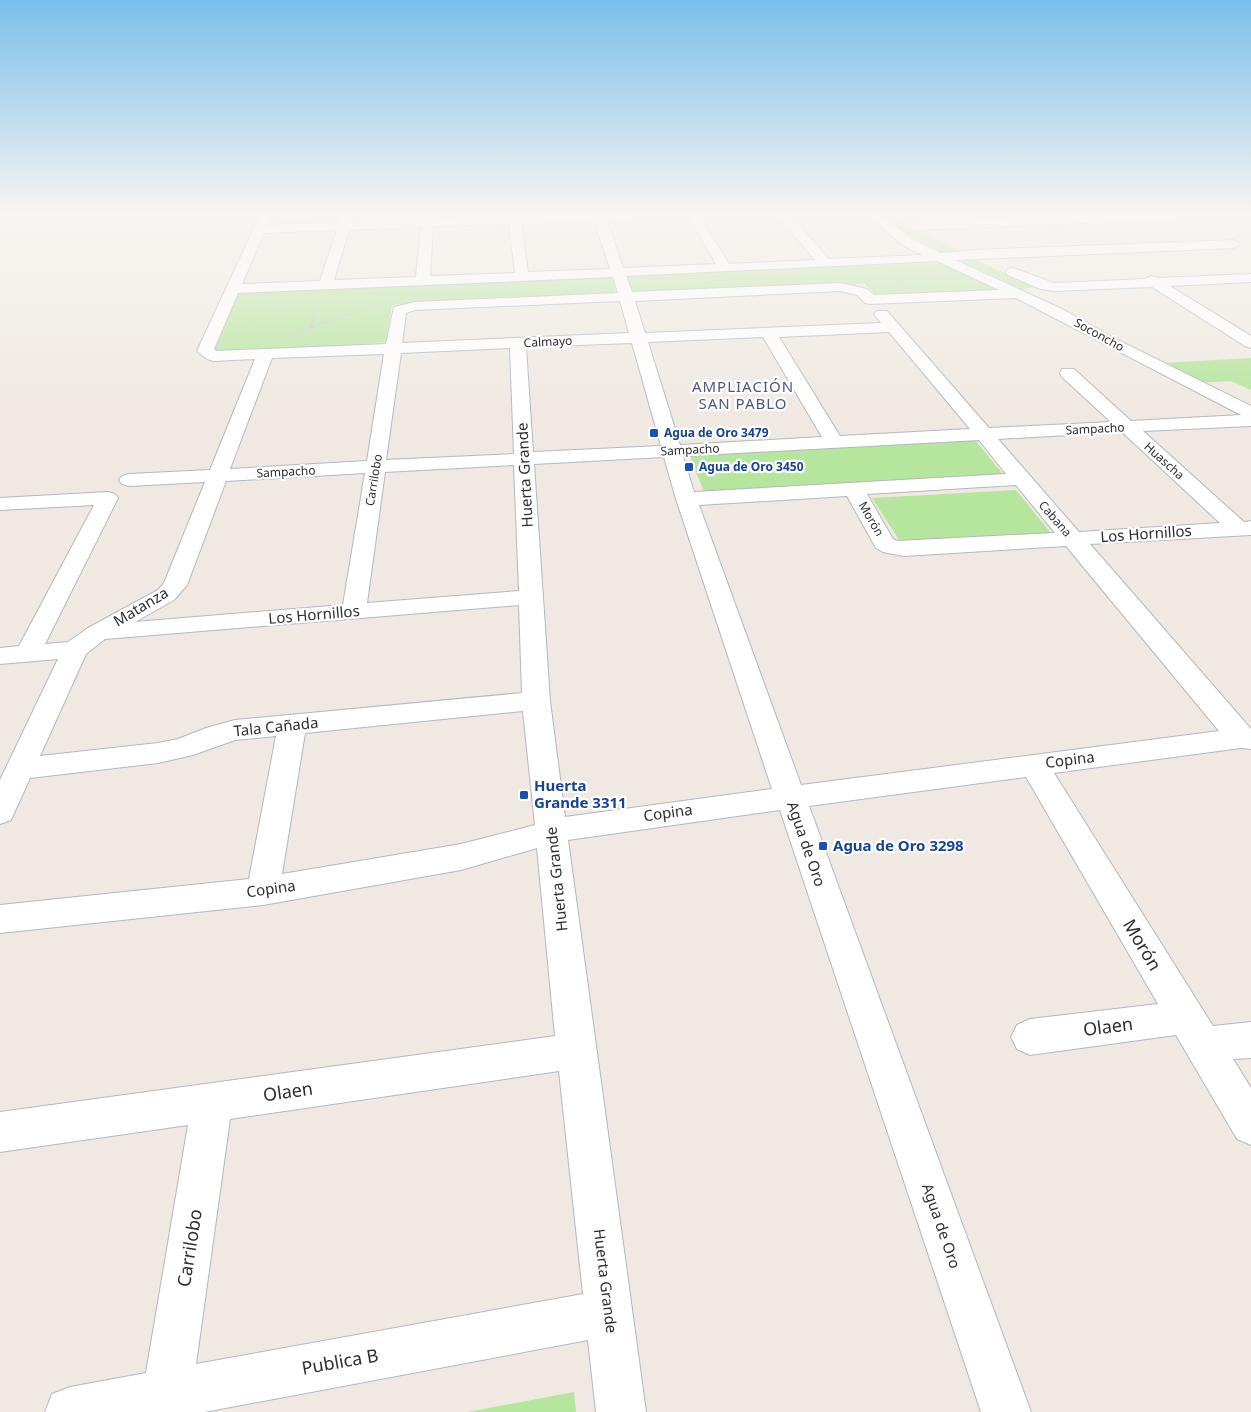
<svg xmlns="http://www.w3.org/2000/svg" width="1251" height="1412" font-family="'Noto Sans',sans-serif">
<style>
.green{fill:#b6e59e}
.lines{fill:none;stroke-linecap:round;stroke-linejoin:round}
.minor-casing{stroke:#b4b7c1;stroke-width:2}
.path-far1{stroke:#c9c9c9;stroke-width:1;stroke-dasharray:2 1;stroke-linecap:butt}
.path{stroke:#c9c9c9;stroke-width:2;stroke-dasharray:2.5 1;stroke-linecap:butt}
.minor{fill:#fff;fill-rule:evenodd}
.transit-dot{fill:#1a4fb4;stroke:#fff;stroke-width:2}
.labels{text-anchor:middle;stroke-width:4.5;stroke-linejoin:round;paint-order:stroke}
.far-street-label{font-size:12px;fill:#2e2e2e;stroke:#fff}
.far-transit-label{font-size:12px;font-weight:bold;fill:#164399;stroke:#fff;text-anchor:start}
.far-quarter-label{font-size:15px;letter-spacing:1px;fill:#4d5680;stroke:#fff}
.street-label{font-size:15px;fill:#2e2e2e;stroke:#fff}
.transit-label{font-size:15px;font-weight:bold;fill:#164399;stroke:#fff;text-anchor:start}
.near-street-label{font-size:18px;fill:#2e2e2e;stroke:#fff}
</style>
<rect width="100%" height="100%" fill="#efe9e1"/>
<path class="green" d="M875,213H893L913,227L960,251L944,254L890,224Z
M972,258L1036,287L1021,289L956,259Z
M948,262L1003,290L878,298L864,283L840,287L637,294L632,292L626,276L634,274Z
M605,276L612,279L616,291L610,295L392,305L386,342L213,356V349L238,293Z
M1251,358V390L1231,381L1198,383L1162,363Z
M975,440L1008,480L706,497L690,456Z
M1016,490L1054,537L903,546L872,498Z
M574,1392L576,1412H468Z"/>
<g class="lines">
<g class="minor-casing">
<path id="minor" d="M261,213H273L268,225L339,222L342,213H354L351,222L421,220L422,213H434V219L508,216V213H520V216L592,213H713L711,216L700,217L729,264L815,260L775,213H788L829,259L923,255L904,246L864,213H878L914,240L941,253L973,250L1234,240L1240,244L1234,248L955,260L1062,309L1112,337L1251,406V426L1143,431L1244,522L1251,521V535L1090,544L1251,729V749L1241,748L1054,773L1213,1026L1251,1022V1058L1233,1059L1251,1088V1145L1237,1139L1176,1035L1030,1055L1017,1049L1011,1037L1017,1025L1030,1019L1158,1004L1026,777L809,806L1031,1412H981L780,810L568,840L646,1412H596L588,1340L204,1412H45L52,1394L70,1387L146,1373L188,1125L0,1152V1112L555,1036L537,848L461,870L263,905L0,933V905L249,879L276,736L235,740L193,755L158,763L30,778L11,820L0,824V780L58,659L0,664V648L19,646L94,505L0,510V498L108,492L115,494L118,498L45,644L68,642L88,628L158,590L164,583L205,482L129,486L122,484L119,480L122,476L129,474L210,470L255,359L213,361L207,359L197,351ZM689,217L716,264L623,268L607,220ZM594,221L610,269L528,272L521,223ZM509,224L515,273L430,276L433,226ZM421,227L416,277L334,280L349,230ZM337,230L320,281L242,284L264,233ZM937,261L999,290L874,295L867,289L840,283L632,292L626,276ZM613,277L618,293L415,302L394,307L386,344L216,351L214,349L238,293ZM840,291L857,295L865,303L870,304L1016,298L1241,415L1131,421L1074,369H1062L1060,373L1062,377L1111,422L989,428L887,311H877L874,314L881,323L645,333L635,301ZM620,301L629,333L402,343L406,313L415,310ZM889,332L970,429L840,436L779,337ZM763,337L822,437L680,445L648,342ZM632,343L661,446L533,452L526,347ZM510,348L514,454L386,460L401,353ZM384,354L367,461L230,469L272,358ZM1122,432L1220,523L1079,532L998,439ZM979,440L1006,474L694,492L683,456ZM664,457L676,499L772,789L565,817L550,701L534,464ZM514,465L519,591L367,603L385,472ZM365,473L343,605L135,622L174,600L187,585L226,481ZM1016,485L1055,533L897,541L893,539L867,494ZM847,496L876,548L883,552L904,556L1066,546L1219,731L801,785L699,505ZM519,605L522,693L235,720L206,728L178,739L158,743L40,756L86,654L105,639ZM523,711L535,825L461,844L282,874L305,733ZM559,1071L583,1294L196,1364L230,1119Z
M1138,213H1187L1188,215L1182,219L916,230L910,226L916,222Z
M1013,268L1054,283L1145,279L1151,276L1158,278L1251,274V282L1170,286L1251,336V348L1245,346L1152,287L1054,291L1040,289L1008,275L1006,272L1008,269Z"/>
</g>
<path class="path-far1" d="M899,281L940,275
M315,315L319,300
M347,315L381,304"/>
<path class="path" d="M311,328L315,314
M286,336L351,314"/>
<use href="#minor" class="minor"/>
</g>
<linearGradient id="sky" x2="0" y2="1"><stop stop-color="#7abfeb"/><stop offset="0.52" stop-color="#f8f5f2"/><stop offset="1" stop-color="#f8f5f2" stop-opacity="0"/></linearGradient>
<rect width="1251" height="411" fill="url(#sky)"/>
<g class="transit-dot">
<rect x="649" y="428" width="10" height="10" rx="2.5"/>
<rect x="684" y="462" width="10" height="10" rx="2.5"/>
<rect x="519" y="790" width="10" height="10" rx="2.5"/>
<rect x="818" y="841" width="10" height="10" rx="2.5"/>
</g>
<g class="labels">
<g class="far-street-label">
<text transform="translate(1099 335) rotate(29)" y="4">Soconcho</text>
<text transform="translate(548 342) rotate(-3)" y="4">Calmayo</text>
<text transform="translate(1095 429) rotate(-3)" y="4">Sampacho</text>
<text transform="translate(690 450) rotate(-3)" y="4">Sampacho</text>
<text transform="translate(1164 461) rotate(42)" y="4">Huascha</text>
<text transform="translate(286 472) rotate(-3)" y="4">Sampacho</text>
<text transform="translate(374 480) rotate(-81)" y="4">Carrilobo</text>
<text transform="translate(871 519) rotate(60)" y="4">Morón</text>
<text transform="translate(1055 519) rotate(49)" y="4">Cabana</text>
</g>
<g class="far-transit-label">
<text x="664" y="437">Agua de Oro 3479</text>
<text x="699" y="471">Agua de Oro 3450</text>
</g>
<g class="far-quarter-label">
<text x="743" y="392">AMPLIACIÓN<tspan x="743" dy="17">SAN PABLO</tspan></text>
</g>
<g class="street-label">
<text transform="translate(525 475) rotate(-93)" y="5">Huerta Grande</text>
<text transform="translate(1146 534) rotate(-4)" y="5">Los Hornillos</text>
<text transform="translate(141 607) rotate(-31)" y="5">Matanza</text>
<text transform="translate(314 615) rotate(-5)" y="5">Los Hornillos</text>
<text transform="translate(276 727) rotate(-6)" y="5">Tala Cañada</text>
<text transform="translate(1070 760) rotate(-7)" y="5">Copina</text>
<text transform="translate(668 813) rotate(-8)" y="5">Copina</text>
<text transform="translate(806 844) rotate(71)" y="5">Agua de Oro</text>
<text transform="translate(557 879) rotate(-96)" y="5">Huerta Grande</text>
<text transform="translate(271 889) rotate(-8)" y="5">Copina</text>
<text transform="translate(941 1226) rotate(71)" y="5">Agua de Oro</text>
<text transform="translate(605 1281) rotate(83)" y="5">Huerta Grande</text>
</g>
<g class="transit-label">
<text x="534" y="791">Huerta<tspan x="534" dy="17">Grande 3311</tspan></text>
<text x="833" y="851">Agua de Oro 3298</text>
</g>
<g class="near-street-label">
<text transform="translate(1142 945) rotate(59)" y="6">Morón</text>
<text transform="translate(1108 1027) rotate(-7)" y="6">Olaen</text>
<text transform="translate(288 1092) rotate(-8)" y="6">Olaen</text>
<text transform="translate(190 1248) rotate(-81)" y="6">Carrilobo</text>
<text transform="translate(340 1362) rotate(-10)" y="6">Publica B</text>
</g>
</g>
</svg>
